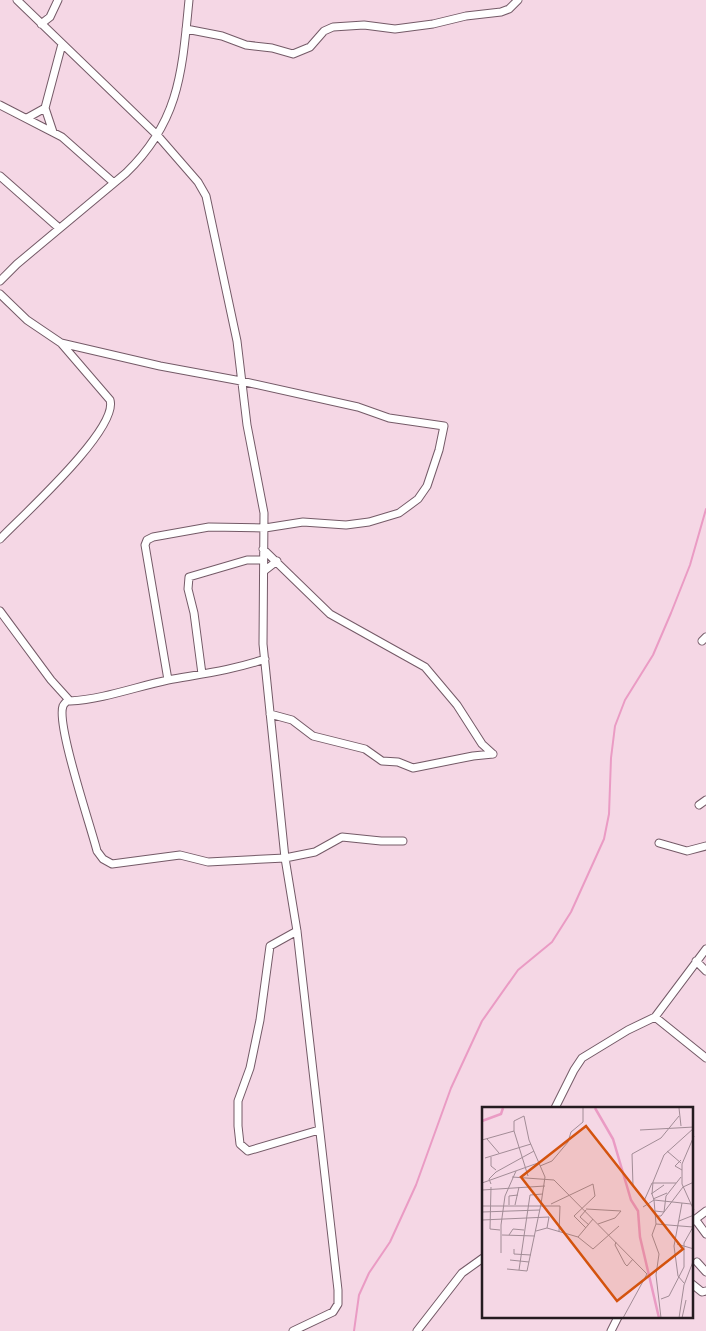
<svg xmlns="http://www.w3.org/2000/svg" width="706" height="1331" font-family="'Public Sans',sans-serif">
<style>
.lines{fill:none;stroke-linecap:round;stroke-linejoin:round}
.stream{stroke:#ea9bc4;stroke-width:2}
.minor-casing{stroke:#745a67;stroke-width:9}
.minor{stroke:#fff;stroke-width:7}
.inset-river{fill:none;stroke:#ea9bc4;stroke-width:2.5}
.inset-road{fill:none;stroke:#a28c96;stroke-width:1}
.view{fill:#d4530e;fill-opacity:0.15;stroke:#d4530e;stroke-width:2.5}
.inset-edge{fill:none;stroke:#251b20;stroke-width:2.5}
</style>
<rect width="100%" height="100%" fill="#f5d7e5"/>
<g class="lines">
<path class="stream" d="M354,1331L359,1295L369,1273L390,1242L416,1185L451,1088L482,1021L518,970L552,942L571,912L604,839L609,814L611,758L615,726L625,700L653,655L671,613L690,565L706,509"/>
<g class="minor-casing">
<path id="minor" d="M17,0L158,136L198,182L206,196L237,341L247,425L264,513L263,644L285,858L297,931L338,1290V1304L333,1312L293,1331
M41,24L50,17L58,0
M186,29L222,36L246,45L272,48L293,54L310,47L324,31L333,27L364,25L395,29L433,24L466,16L501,12L509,9L518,0
M0,105L62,137L114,183
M27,118L45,108
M53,132L45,108L62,44
M0,176L59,228
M0,281L17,264L126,173C180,121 182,71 189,0
M0,294L27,320L61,343L110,400C119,429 22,516 0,539
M61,343L160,366L241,381L358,407L389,418L444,426L439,450L427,486L418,499L399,513L369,522L346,525L303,522L265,528L209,527L153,537L147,540L145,545L168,680
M263,549L330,614L425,667L457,705L482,744L493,754
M264,571L277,561
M0,611L51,680L70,701C104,699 135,687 168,680C201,674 233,670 265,659
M702,641L706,637
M202,674L194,613L188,589L189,577L247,560H263
M68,700C67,701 63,705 63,706C56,724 91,827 97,851L103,859L112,864L180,855L208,862L285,858L315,852L342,837L381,841H403
M270,714L292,720L313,736L365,749L382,761L398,762L413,768L473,756L493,754
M699,805L706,800
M659,843L687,851L706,846
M297,931L270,946L260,1020L250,1068L238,1101V1126L240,1144L248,1151L319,1130
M696,961L706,971
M655,1017L706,1058
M555,1108L574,1070L582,1058L628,1030L655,1017L706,949
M695,1219L706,1234
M693,1221L706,1211
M697,1262L706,1272
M692,1284L702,1292L706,1291
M417,1331L462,1273L483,1258
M611,1331L618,1317"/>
</g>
<use href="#minor" class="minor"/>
</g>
<g transform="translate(482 1107)">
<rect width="211" height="211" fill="#f5d7e5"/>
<path class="inset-river" d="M113,1L131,32L149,93L156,104L158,130L177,211M0,14L19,7L21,1"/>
<path class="inset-road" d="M197,1L199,19M212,21L182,48L171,75L170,87L172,93L209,97L212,103M158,23L212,20M5,32L17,46M0,33L32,24M185,44L199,56M9,50V59L14,63M3,51L49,37M199,53L193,59L200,63M58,59L70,54L86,35L89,25L101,15V1M46,69L32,24V14L42,9L47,33L63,70L59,97M30,70L72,73L165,167L141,211M0,76L56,56M9,77L7,72L14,65L52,44M151,79L150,47L179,31L197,9M9,80L8,122L18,123M0,83L63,79M169,87L182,78M171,92L185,86M162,94L170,76H194M200,96L192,139L196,169L202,176M69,97L111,77L113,89L92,109L104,121M209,97L200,77V57L212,29M27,98V89L36,88M33,98L37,80M0,99H78L77,125M161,100L172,93L174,117L170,128L177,147L174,168L179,211M104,102L139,104L133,111L116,117M104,103L98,110L107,118M173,104L182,105L184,89L199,70M0,105L58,103M173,109H179L201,80L212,75M0,113L67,110L65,121M197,114L212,108M174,117L211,120M54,124L65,121L96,130L111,142L137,119M20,128L53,129M27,128L31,122L42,123M96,130L111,112M134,135L133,138L143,157L145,159L151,152M195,137L212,142M32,142V147L49,148M19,146V118L23,89L34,64M28,153L47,155M202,160V136L211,120M25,162L45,164L59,97M37,163L48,88L61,87M179,192L187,189L202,160M197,211L202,178L212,152M200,211L204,193"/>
<path class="view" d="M104,19L201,142L135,194L39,70Z"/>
<rect width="211" height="211" class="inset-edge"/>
</g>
</svg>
